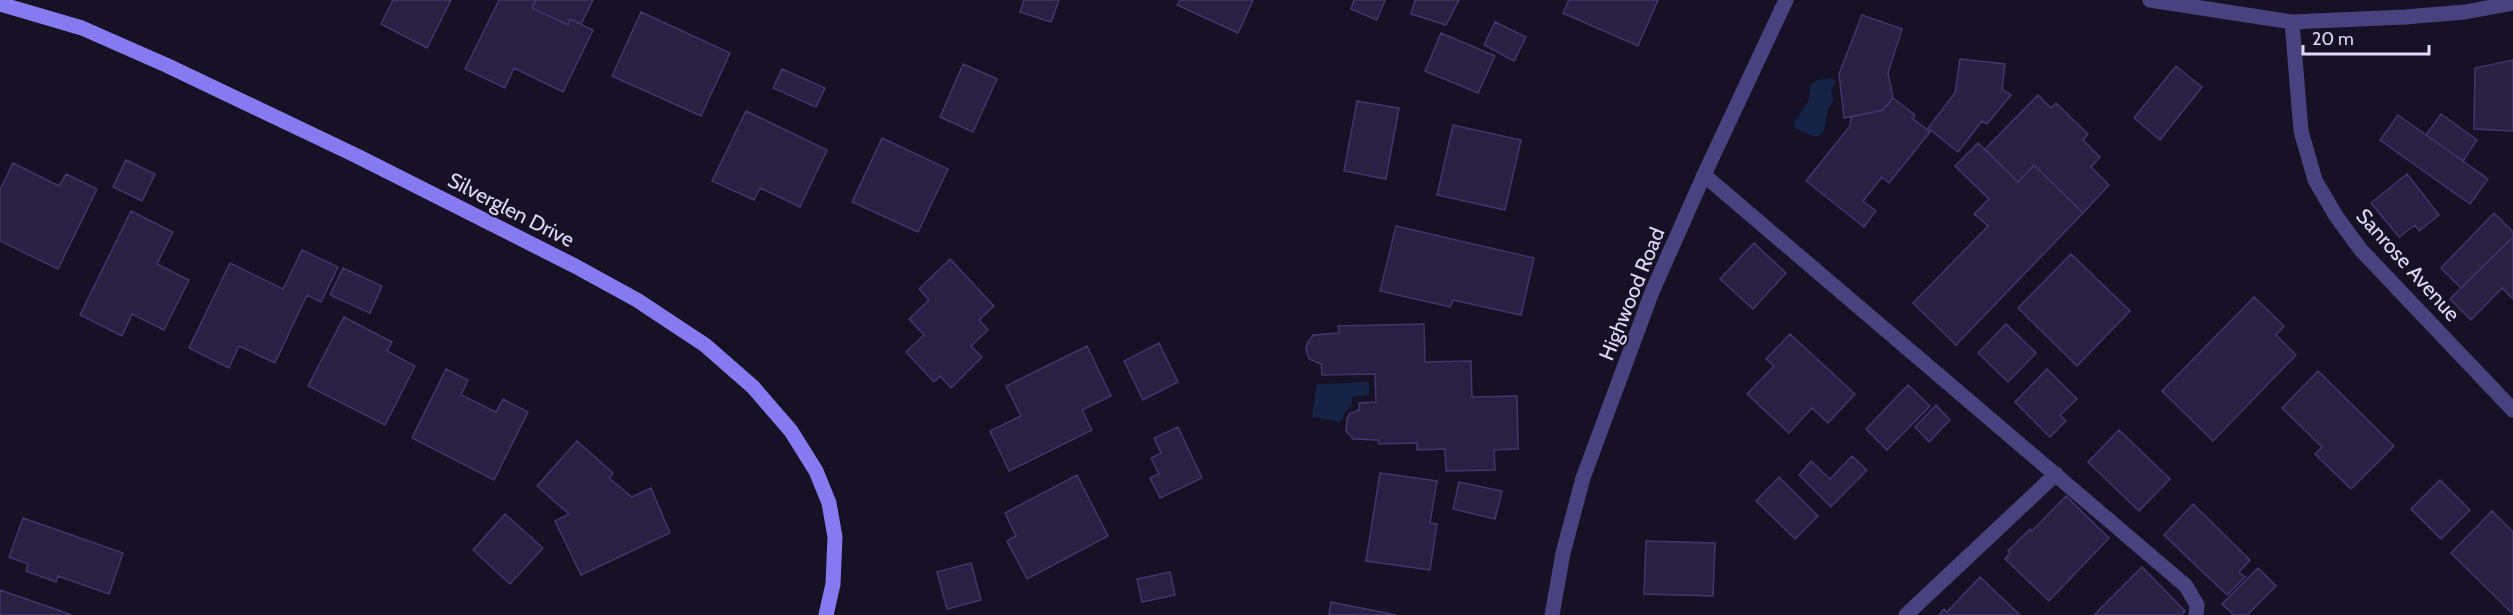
<svg xmlns="http://www.w3.org/2000/svg" width="2513" height="615" font-family="Cabin,sans-serif">
<style>
.water{fill:#142346}
.building{fill:#2a2043;stroke:#44346d;stroke-width:1.5}
.lines{fill:none;stroke-linecap:round;stroke-linejoin:round}
.lane{stroke:#49427e;stroke-width:15}
.street{stroke:#49427e;stroke-width:15}
.secondary{stroke:#877af0;stroke-width:15}
.labels{text-anchor:middle;stroke-width:4.5;stroke-linejoin:round;paint-order:stroke}
.street-label{font-size:21px;fill:#e0d9fb;stroke:#161124}
</style>
<rect width="100%" height="100%" fill="#161124"/>
<path class="water" d="M1831,78L1836,82L1831,90L1834,100C1831,104 1828,108 1827,113C1825,122 1827,137 1814,136C1807,135 1802,130 1795,129L1794,122L1808,102L1811,85L1817,80Z
M1369,382V395L1352,397V405L1346,411L1341,422L1312,417L1317,384Z"/>
<path class="building" d="M393,0H451L427,48L381,24Z
M499,0H536L532,8L568,25L570,19L593,30L563,92L514,68L505,88L465,69Z
M536,0H593L581,24L570,19L568,25L532,8Z
M1024,0H1059L1051,22L1020,12Z
M1180,0H1253L1238,33L1177,5Z
M1354,0H1385L1377,20L1351,9Z
M1415,0H1459L1446,25L1411,14Z
M1569,0H1658L1638,46L1563,13Z
M641,12L730,53L701,116L612,76Z
M1862,15L1902,29L1888,73L1893,98L1883,110L1844,118L1839,74Z
M1495,22L1526,37L1514,61L1484,45Z
M1441,33L1495,56L1478,93L1425,71Z
M1960,59L2005,64L2002,89L2011,95L1987,124L1982,121L1958,152L1928,128L1955,93Z
M2513,60V131L2474,129L2475,68Z
M963,64L997,79L973,132L940,117Z
M2176,66L2202,87L2160,140L2134,118Z
M782,69L825,88L816,107L773,88Z
M2038,95L2051,108L2056,103L2088,134L2083,140L2100,157L2091,167L2109,185L2083,213L2034,165L2018,182L1985,149Z
M1893,98L1915,115L1913,119L1930,132L1889,183L1882,177L1863,201L1876,211L1864,227L1806,181L1850,126L1851,117L1883,110Z
M1357,101L1399,108L1386,179L1344,171Z
M746,111L827,150L800,207L760,188L754,200L712,181Z
M2441,114L2477,140L2463,161L2426,135Z
M2398,115L2488,179L2470,204L2380,140Z
M1453,125L1521,140L1505,210L1437,195Z
M882,138L948,169L918,232L852,202Z
M1978,143L2018,182L2034,165L2083,213L1956,345L1913,303L1988,226L1974,214L1989,199L1955,166Z
M126,160L155,174L142,201L113,187Z
M13,163L59,186L66,174L97,189L58,269L0,241V190Z
M2407,174L2439,215L2419,231L2415,225L2399,237L2371,203Z
M131,211L173,232L157,264L189,280L164,330L132,314L122,336L80,315Z
M2494,213L2513,232V237L2461,288L2441,268Z
M1396,226L1534,258L1521,315L1453,300L1450,307L1380,291Z
M2513,237V299L2502,288L2471,320L2450,299Z
M1754,243L1786,273L1753,309L1720,279Z
M302,250L338,267L321,302L307,295L275,363L239,346L229,368L189,348L230,263L283,289Z
M2071,254L2130,311L2077,366L2018,308Z
M950,259L994,306L979,320L988,330L971,346L982,357L951,388L940,376L934,382L906,352L924,335L909,319L929,300L919,289Z
M343,268L382,286L370,313L330,295Z
M2254,297L2284,326L2276,335L2296,355L2213,441L2162,391Z
M344,317L392,342L387,351L415,366L385,425L308,386Z
M1424,324L1425,362L1471,361L1472,397L1517,396L1518,449L1494,450L1495,470L1446,471L1445,449L1417,450V443L1379,444L1378,440L1353,439L1346,431L1347,419L1349,414L1359,410V403L1376,402L1375,374L1322,375L1321,364L1309,359L1306,349L1308,342L1313,335L1339,333L1338,326Z
M2006,324L2036,353L2008,382L1978,353Z
M1790,334L1855,394L1828,423L1812,408L1789,433L1747,394L1774,366L1766,359Z
M1159,343L1178,382L1143,400L1124,361Z
M1087,346L1111,396L1082,410L1092,430L1009,471L990,431L1021,416L1006,386Z
M446,369L468,380L461,395L496,412L503,399L528,412L494,480L412,438Z
M2047,369L2077,399L2060,415L2066,421L2050,437L2015,402Z
M2318,371L2394,446L2351,489L2315,454L2322,447L2282,408Z
M1908,385L1930,406L1887,450L1866,429Z
M1936,405L1950,420L1929,442L1915,427Z
M1178,427L1202,478L1160,498L1150,478L1159,474L1151,458L1161,453L1154,438Z
M2119,430L2170,479L2139,511L2088,462Z
M577,441L613,473L609,478L632,497L651,488L670,533L581,575L555,521L569,514L537,486Z
M1852,456L1867,470L1831,507L1799,475L1811,461L1830,479Z
M1380,473L1437,481L1430,523L1437,524L1430,570L1366,561Z
M1077,475L1108,536L1027,579L1007,541L1016,536L1005,513Z
M1779,477L1818,516L1795,539L1756,501Z
M2440,480L2470,510L2441,539L2411,509Z
M1459,482L1502,491L1495,519L1453,509Z
M2066,496L2109,538L2049,601L2005,559L2010,553L2008,551L2030,529L2032,531Z
M2193,504L2250,560L2239,572L2245,577L2227,595L2164,535Z
M2492,511L2513,532V614L2451,553Z
M505,514L543,548L510,584L473,550Z
M23,518L123,553L109,594L58,576L56,582L26,571L28,564L9,557Z
M1646,541L1715,543L1713,596L1644,594Z
M971,563L981,600L947,609L937,572Z
M2142,567L2185,611L2181,615H2094Z
M2258,568L2276,586L2247,615H2234L2222,604Z
M1170,572L1175,595L1142,602L1137,579Z
M1980,577L2020,615H1939L1944,609L1947,612Z
M0,590L72,615H0Z
M1331,602L1396,615H1329Z"/>
<g class="lines">
<path class="lane" d="M1704,175L2186,586L2197,605L2196,615
M1906,615L2056,474"/>
<path class="street" d="M2150,0L2292,22L2405,17L2465,12L2513,3
M2292,22L2301,131L2315,180L2336,216L2361,250L2513,410
M1552,615L1563,553L1583,478L1652,292L1704,175L1786,0"/>
<path class="secondary" d="M0,4L82,28L166,65L357,156L575,266L637,300L705,345L753,387L791,431L816,471L829,503L835,537L833,584L826,615"/>
</g>
<g class="labels">
<g class="street-label">
<text transform="translate(511 210) rotate(27)" y="7">Silverglen Drive</text>
<text transform="translate(2408 265) rotate(48)" y="7">Sanrose Avenue</text>
<text transform="translate(1632 294) rotate(-68)" y="7">Highwood Road</text>
</g>
</g>
<path d="M2303 45v9h126v-9" fill="none" stroke="#e0d9fb" stroke-width="3"/>
<text x="2312" y="45" font-size="18" fill="#e0d9fb" stroke="#161124" stroke-width="4.5" paint-order="stroke">20 m</text>
</svg>
